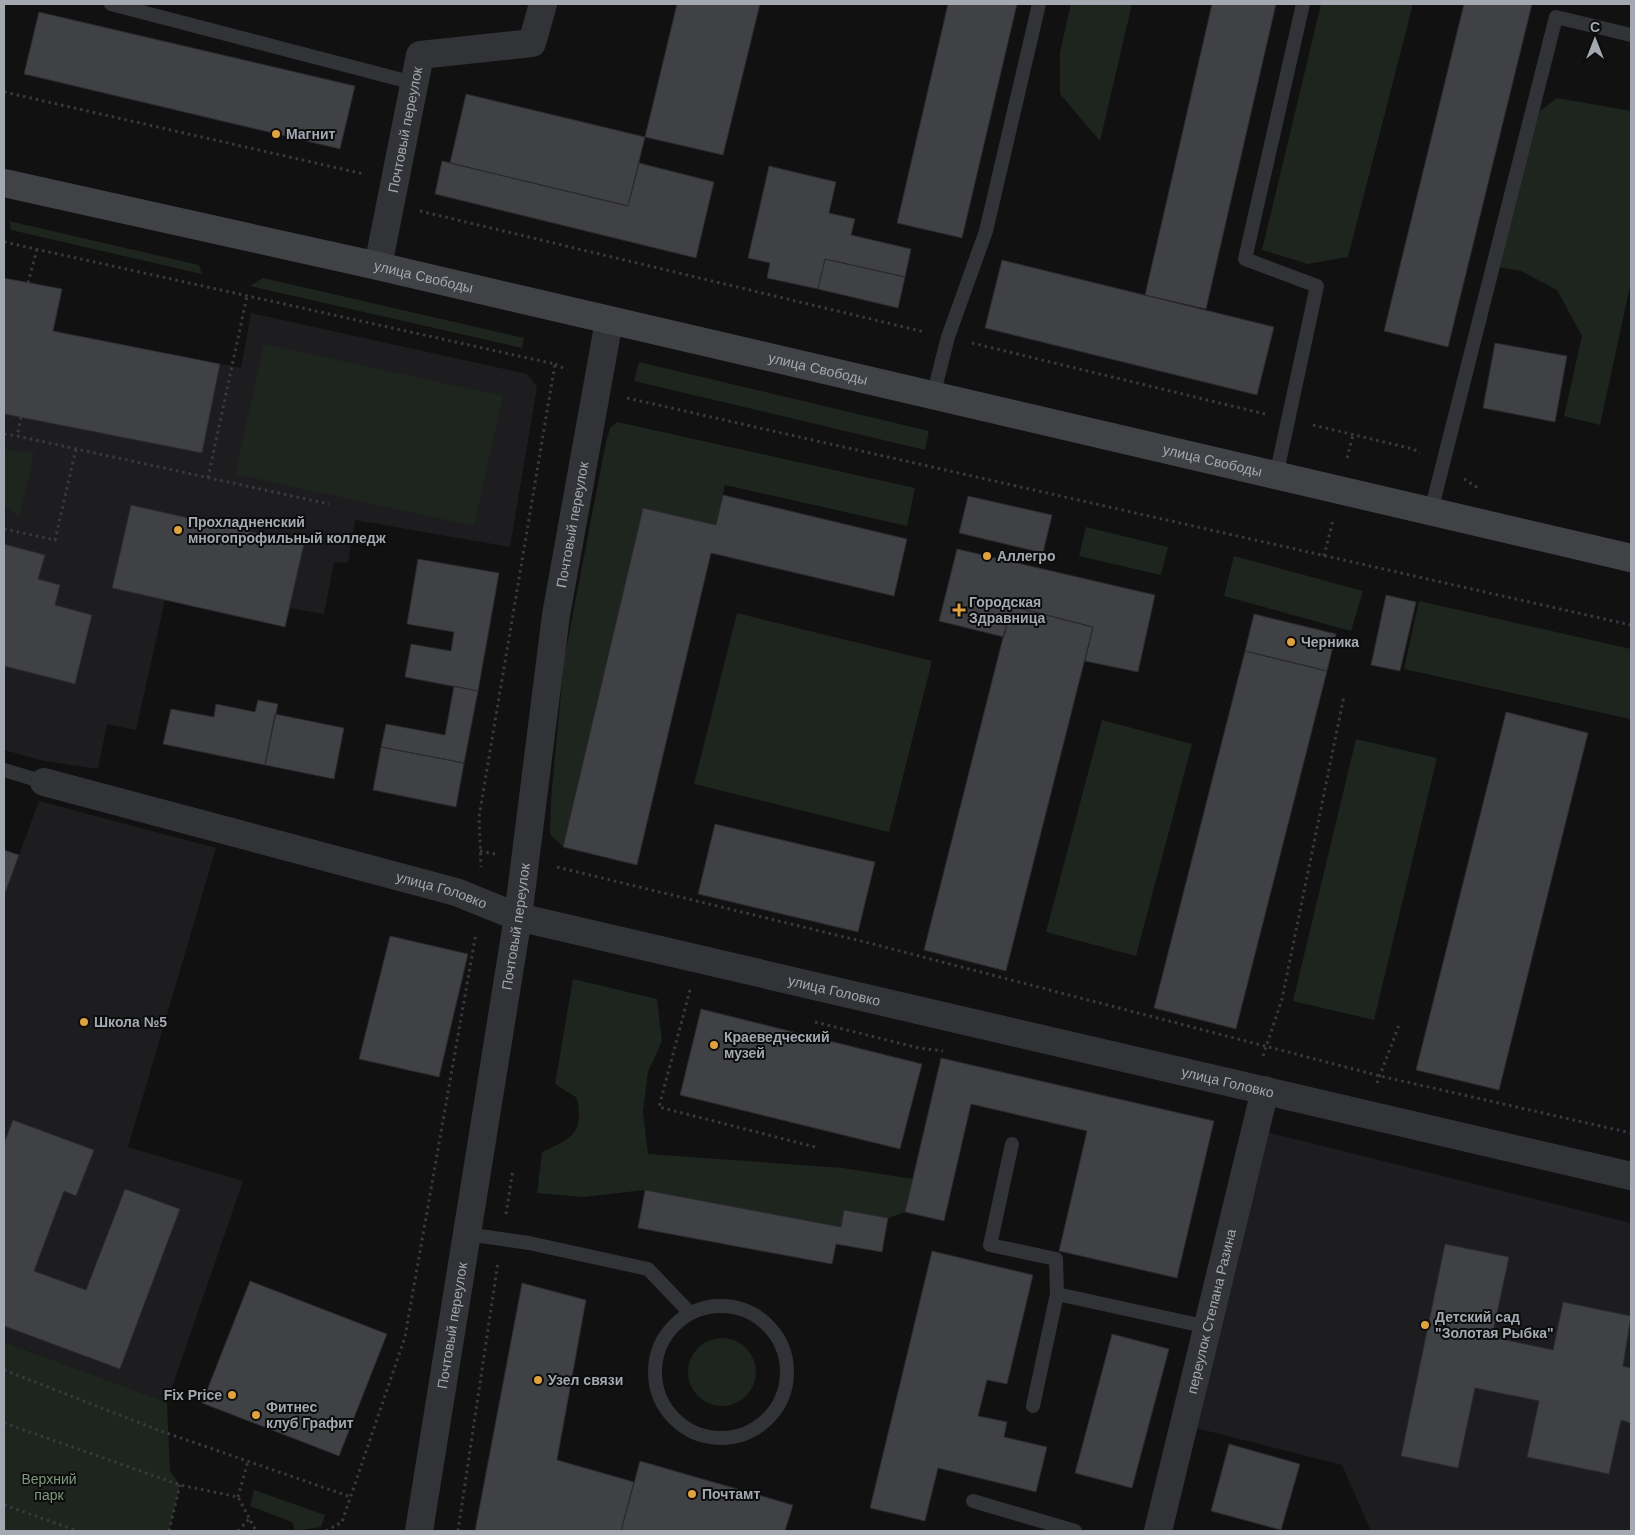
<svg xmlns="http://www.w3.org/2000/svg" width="1635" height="1535" font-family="Helvetica,sans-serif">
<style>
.built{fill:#1d1d1f}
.green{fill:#1e241e}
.building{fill:#404145;stroke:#2b2b2e}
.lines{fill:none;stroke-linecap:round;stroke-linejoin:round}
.path{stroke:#383a3d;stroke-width:3;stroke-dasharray:2.5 4;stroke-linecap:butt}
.lane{stroke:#323337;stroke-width:14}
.street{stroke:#323337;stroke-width:28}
.secondary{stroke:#404246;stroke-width:28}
.poi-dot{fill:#dfa23c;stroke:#0c0c0d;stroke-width:2}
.labels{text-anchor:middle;stroke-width:4;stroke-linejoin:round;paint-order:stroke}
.street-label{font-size:14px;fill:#a3a8b1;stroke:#0c0c0d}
.poi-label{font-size:14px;font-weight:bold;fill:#a3a8b1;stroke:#0c0c0d;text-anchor:start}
.park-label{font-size:14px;fill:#7c9b7d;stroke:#0c0c0d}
</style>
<rect width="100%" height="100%" fill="#111112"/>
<path class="built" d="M4,278L62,289L54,331L241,368L251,313L527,374L537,387L510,547L355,520L348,563L334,562L324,614L290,608L285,627L165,600L136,730L107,724L98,769L44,761L4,750Z
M39,801L216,848L128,1147L243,1181L167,1402L4,1342V896Z
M1266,1132L1631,1223V1531H1371L1342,1465L1192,1427Z"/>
<path class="green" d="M1071,4H1132L1100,141L1060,94V52Z
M1321,4H1413L1348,257L1308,264L1262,250Z
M1557,98L1631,111V282L1600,425L1564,416L1582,336L1557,290L1521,271L1498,267L1528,120Z
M9,221L199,265L202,274L11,230Z
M263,278L524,338L522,348L250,286Z
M264,344L503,396L474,526L235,474Z
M639,362L929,431L925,450L634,381Z
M617,422L915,488L907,526L725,485L716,525L643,508L563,847L550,834L551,799L564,660L606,442L610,428Z
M4,449L34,453L20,516L4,506Z
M1086,527L1168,547L1161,575L1079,556Z
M1234,556L1363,591L1351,631L1224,596Z
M1419,601L1631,649L1630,719L1404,669Z
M737,613L932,661L889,832L694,784Z
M1102,720L1192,744L1136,956L1046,932Z
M1356,739L1437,758L1374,1020L1293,1001Z
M573,979L657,999L662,1041L648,1072L643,1111L648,1154L843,1168L913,1179L905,1212L888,1218L845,1210L841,1227L645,1190L584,1197L537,1193L542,1152C572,1138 584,1134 577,1098L555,1084Z
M688 1372a34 34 0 1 1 68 0a34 34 0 1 1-68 0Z
M4,1342L167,1402L170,1471L180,1485L169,1531H4Z
M254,1490L325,1515L321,1527L295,1531L292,1522L250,1506Z"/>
<path class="building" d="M677,4H760L723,155L645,137Z
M948,4H1017L962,238L897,223Z
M1212,4H1276L1206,309L1145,295Z
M1464,4H1532L1448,347L1384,331Z
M39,12L355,86L340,149L24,74Z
M466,94L645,137L628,206L450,163Z
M442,161L628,206L639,163L714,182L696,258L435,194Z
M769,166L836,182L829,213L855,219L851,235L911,249L905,277L825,259L818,289L767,278L770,263L748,258Z
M825,259L905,277L898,308L818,289Z
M1002,260L1274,327L1257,395L985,328Z
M4,278L62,289L53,331L220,364L202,453L4,414Z
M1495,343L1567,356L1555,422L1483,408Z
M723,495L907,539L894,596L711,553L637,865L563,847L643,508L716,525Z
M968,496L1052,515L1043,553L959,533Z
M131,505L304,544L285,627L112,588Z
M4,544L45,555L38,579L60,585L55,605L92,615L75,684L4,666Z
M957,549L1155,595L1138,672L1085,661L1093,627L1011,606L1004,637L939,621Z
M418,559L499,573L478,691L405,677L411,644L451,651L454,632L407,624Z
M1386,595L1416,602L1400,671L1371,665Z
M1011,606L1093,627L1006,971L924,950Z
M1254,614L1336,634L1327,671L1245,651Z
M1245,651L1327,671L1236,1029L1154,1008Z
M454,686L478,691L464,763L381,747L386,724L445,735Z
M258,700L278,704L265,765L163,744L171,709L214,717L216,704L255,712Z
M1506,712L1588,733L1499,1090L1416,1070Z
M275,714L344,728L334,779L265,765Z
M381,747L464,763L456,807L373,790Z
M715,824L875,862L858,932L698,894Z
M4,850L19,855L4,896Z
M390,936L468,954L439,1077L359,1059Z
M701,1009L922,1064L900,1149L680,1095Z
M941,1058L1214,1121L1177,1278L1059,1251L1087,1131L971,1104L944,1221L905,1212Z
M13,1120L94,1150L76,1196L64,1191L34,1271L86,1290L125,1189L180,1209L120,1369L4,1326V1143Z
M645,1190L841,1227L844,1210L888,1218L882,1252L836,1244L832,1264L638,1228Z
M1445,1244L1509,1257L1492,1337L1553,1350L1563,1302L1631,1316L1623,1366L1631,1368V1423L1621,1420L1609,1474L1527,1457L1539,1401L1475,1388L1458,1468L1401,1456Z
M932,1251L1033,1275L1007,1384L987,1380L978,1416L1007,1422L1004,1437L1047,1447L1036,1492L938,1468L925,1521L870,1508Z
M250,1281L387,1334L339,1456L202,1403Z
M522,1283L586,1300L557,1460L634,1482L621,1531H475Z
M1112,1334L1169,1349L1132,1488L1075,1473Z
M1229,1444L1300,1464L1281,1530L1211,1511Z
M640,1461L793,1505L785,1531H621Z"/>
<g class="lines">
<path class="path" d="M4,92L364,174
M420,211L925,332
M4,242L555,364L479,817L481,867
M28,283L37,249
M972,343L1265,414
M555,364L567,370
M627,398L1631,625
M21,417L17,436L329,504
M1313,425L1413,449L1420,453
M4,434L17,436
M1347,458L1353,435
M208,478L247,296
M1464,479L1478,488
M4,529L55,540L76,449
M1324,556L1333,520
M480,851L495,854
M557,867L873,944L1380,1076L1631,1133
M690,990L659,1107L819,1148
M815,1022L919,1048L943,1051
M1263,1056L1282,999L1344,696
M1377,1083L1399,1025
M506,1214L513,1169
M4,1370L158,1430L351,1497
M4,1423L180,1485L238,1497L256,1531
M238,1497L248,1461
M4,1505L78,1531
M169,1531L180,1485
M238,1531L249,1519
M326,1531L342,1522L405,1337L476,933
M458,1531L498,1262"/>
<path class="lane" d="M111,4L414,83
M933,396L948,337L986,231L1039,4
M1276,476L1317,286L1245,259L1303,4
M1431,511L1556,17L1631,35
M4,770L44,782
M1012,1144L990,1245L1056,1259L1057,1294
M467,1234L529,1243L648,1269L690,1313
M655 1372a66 66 0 1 1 132 0a66 66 0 1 1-132 0Z
M1033,1406L1057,1294L1208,1327
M973,1501L1075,1531"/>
<g class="street">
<path id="s1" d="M378,266L420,55L532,43L543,4"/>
<path id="s2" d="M44,782L456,892L518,917L1631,1176"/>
<path id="s3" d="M419,1531L518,917L556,615L609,321"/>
<path id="s4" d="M1158,1531L1265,1090"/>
</g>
<path class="secondary" id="s5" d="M4,183L378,266L1631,558"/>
</g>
<g class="poi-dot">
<circle cx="276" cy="134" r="5"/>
<circle cx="178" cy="530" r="5"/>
<circle cx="987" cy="556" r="5"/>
<path d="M956.5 602.5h5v5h5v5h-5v5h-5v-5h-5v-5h5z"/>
<circle cx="1291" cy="642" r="5"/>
<circle cx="84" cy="1022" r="5"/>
<circle cx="714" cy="1045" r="5"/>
<circle cx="1425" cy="1325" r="5"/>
<circle cx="538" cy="1380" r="5"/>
<circle cx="232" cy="1395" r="5"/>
<circle cx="256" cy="1415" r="5"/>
<circle cx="692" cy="1494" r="5"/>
</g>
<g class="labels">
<g class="street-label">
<text dy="5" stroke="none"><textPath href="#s1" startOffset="139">Почтовый переулок</textPath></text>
<text dy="5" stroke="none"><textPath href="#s5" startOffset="430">улица Свободы</textPath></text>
<text dy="5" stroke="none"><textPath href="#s5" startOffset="835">улица Свободы</textPath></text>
<text dy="5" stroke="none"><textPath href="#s5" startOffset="1240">улица Свободы</textPath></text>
<text dy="5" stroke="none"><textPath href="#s3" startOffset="1018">Почтовый переулок</textPath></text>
<text dy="5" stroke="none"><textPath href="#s2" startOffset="412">улица Головко</textPath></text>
<text dy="5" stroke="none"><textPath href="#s3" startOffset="612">Почтовый переулок</textPath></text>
<text dy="5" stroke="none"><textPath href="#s2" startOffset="818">улица Головко</textPath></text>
<text dy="5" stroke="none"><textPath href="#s2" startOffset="1222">улица Головко</textPath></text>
<text dy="5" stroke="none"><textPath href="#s4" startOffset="226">переулок Степана Разина</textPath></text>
<text dy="5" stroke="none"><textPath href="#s3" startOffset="208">Почтовый переулок</textPath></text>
</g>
<g class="poi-label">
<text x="286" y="139">Магнит</text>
<text x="188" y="527">Прохладненский<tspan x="188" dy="16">многопрофильный колледж</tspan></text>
<text x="997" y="561">Аллегро</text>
<text x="969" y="607">Городская<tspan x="969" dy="16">Здравница</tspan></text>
<text x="1301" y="647">Черника</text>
<text x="94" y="1027">Школа №5</text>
<text x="724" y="1042">Краеведческий<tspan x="724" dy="16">музей</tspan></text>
<text x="1435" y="1322">Детский сад<tspan x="1435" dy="16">"Золотая Рыбка"</tspan></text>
<text x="548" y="1385">Узел связи</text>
<text x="222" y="1400" text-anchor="end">Fix Price</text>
<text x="266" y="1412">Фитнес<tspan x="266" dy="16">клуб Графит</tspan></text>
<text x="702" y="1499">Почтамт</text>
</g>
<g class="park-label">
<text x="49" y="1484">Верхний<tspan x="49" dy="16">парк</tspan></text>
</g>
</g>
<rect width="1635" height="1535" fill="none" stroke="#a3a8b1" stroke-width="10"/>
<g transform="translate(1595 40)" stroke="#0c0c0d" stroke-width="4" paint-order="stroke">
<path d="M0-4L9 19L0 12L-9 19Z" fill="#a3a8b1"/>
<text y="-8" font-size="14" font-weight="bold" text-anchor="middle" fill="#a3a8b1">С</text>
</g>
</svg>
